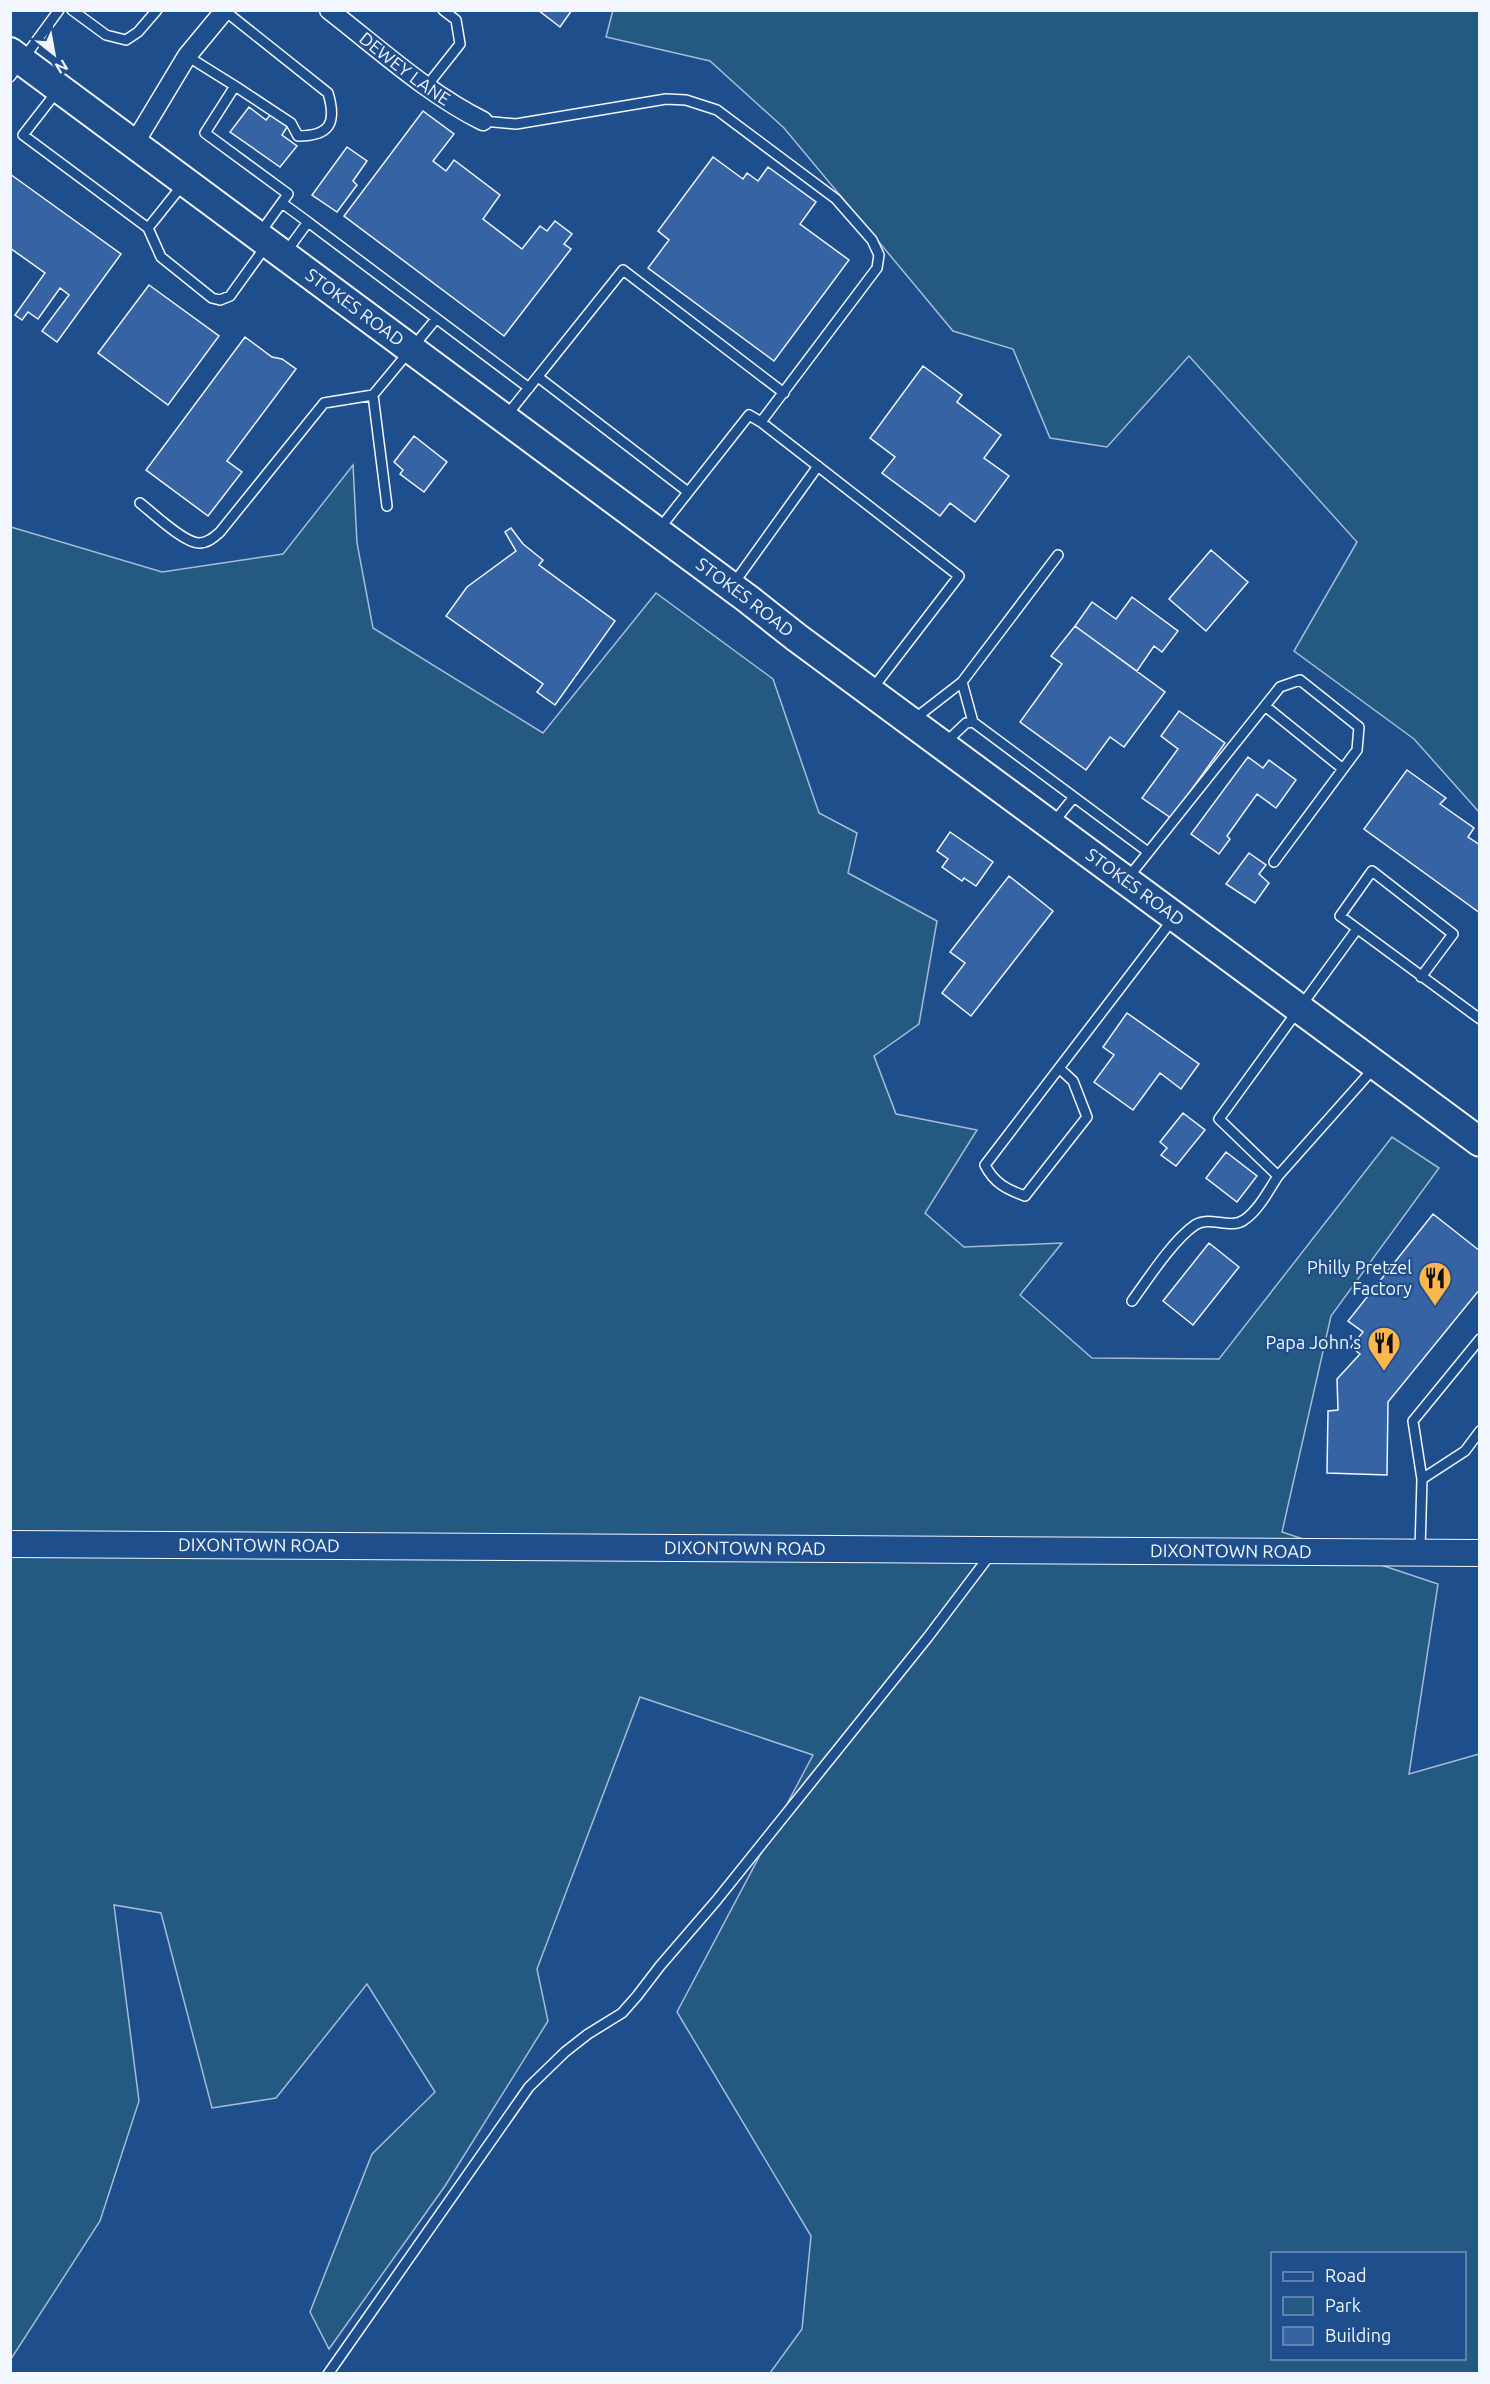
<svg xmlns="http://www.w3.org/2000/svg" width="1490" height="2384" font-family="Ubuntu,sans-serif">
<style>
.green{fill:#245a82;stroke:#a8bbd7;stroke-width:1.5;fill-rule:evenodd}
.building{fill:#3563a3;stroke:#f2f6ff;stroke-width:1.5}
.lines{fill:none;stroke-linecap:round;stroke-linejoin:round}
.lane-casing{stroke:#f2f6ff;stroke-width:12}
.street-casing{stroke:#f2f6ff;stroke-width:21}
.secondary-casing{stroke:#f2f6ff;stroke-width:28}
.primary-casing{stroke:#f2f6ff;stroke-width:32}
.lane{stroke:#1f4e8c;stroke-width:9}
.street{stroke:#1f4e8c;stroke-width:18}
.secondary{stroke:#1f4e8c;stroke-width:26}
.primary{stroke:#1f4e8c;stroke-width:28}
.labels{text-anchor:middle;stroke-width:4.5;stroke-linejoin:round;paint-order:stroke}
.street-label{font-size:18px;fill:#f2f6ff;stroke:#1f4e8c}
.poi-label{font-size:18px;fill:#f2f6ff;stroke:#1f4e8c;text-anchor:end}
</style>
<rect width="100%" height="100%" fill="#1f4e8c"/>
<path class="green" d="M613,10L1479,11V812L1414,739L1294,651L1357,542L1189,356L1107,447L1050,438L1013,349L953,331L784,128L710,61L606,37Z
M353,465L357,543L373,628L543,733L656,593L773,679L819,813L857,833L848,873L937,921L919,1024L874,1056L896,1114L977,1130L925,1213L964,1247L1062,1243L1020,1295L1092,1358L1219,1359L1392,1137L1439,1168L1331,1316L1282,1532L1438,1584L1409,1774L1479,1754V2373H770L802,2329L811,2236L677,2012L813,1755L640,1697L537,1969L548,2021L445,2186L329,2349L310,2312L372,2154L435,2092L367,1984L276,2098L212,2108L161,1913L114,1905L139,2101L100,2221L11,2359V527L162,572L283,554ZM1272,2254H1464V2358H1272Z"/>
<path class="building" d="M538,10H572L560,27Z
M249,107L266,120L273,112L289,124L282,135L297,146L280,167L230,132Z
M423,111L454,134L433,161L446,171L454,160L500,195L483,219L522,249L540,226L547,231L555,221L572,234L564,244L571,249L504,336L344,216Z
M347,147L367,161L353,181L357,185L337,212L312,195Z
M713,157L743,179L747,173L758,181L768,167L816,202L800,224L849,260L774,361L648,268L669,240L658,231Z
M10,174L121,254L57,342L42,331L69,295L60,288L38,319L28,312L22,320L15,315L45,273L10,248Z
M149,285L219,336L168,405L98,353Z
M245,337L272,357L282,359L296,369L227,461L242,472L208,516L146,470Z
M923,366L962,395L957,402L1001,435L984,458L1009,476L975,522L950,503L940,516L882,473L895,457L870,438Z
M414,436L447,462L424,492L400,474L403,470L394,462Z
M511,528L523,544L543,560L539,565L615,621L555,705L537,692L543,684L446,616L467,587L516,551L505,532Z
M1211,550L1248,582L1206,631L1169,599Z
M1132,597L1178,631L1162,652L1154,646L1137,671L1075,626L1092,602L1116,619Z
M1075,626L1165,692L1124,747L1110,737L1086,770L1020,722L1062,664L1051,656Z
M1179,711L1225,743L1171,818L1142,798L1178,749L1161,736Z
M1248,757L1263,768L1269,760L1296,780L1276,808L1257,794L1227,836L1230,839L1219,854L1191,834Z
M1407,770L1446,798L1440,804L1474,828L1468,837L1480,845V913L1364,829Z
M950,832L993,862L976,886L964,878L962,881L942,867L948,859L937,851Z
M1249,853L1266,865L1259,874L1269,883L1255,903L1226,884Z
M1009,876L1053,911L971,1016L942,993L965,963L950,952Z
M1127,1013L1199,1064L1181,1089L1160,1073L1133,1110L1094,1082L1114,1055L1103,1047Z
M1183,1113L1205,1130L1176,1166L1161,1155L1167,1148L1160,1142Z
M1226,1152L1257,1176L1237,1202L1206,1178Z
M1433,1214L1480,1251V1289L1388,1402L1387,1475L1327,1473L1328,1411L1338,1410L1337,1379L1360,1354L1351,1347L1363,1332L1348,1321Z
M1209,1243L1239,1267L1193,1325L1163,1301Z"/>
<g class="lines">
<g class="lane-casing">
<path id="lane" d="M72,10L106,35L126,40L138,32L157,10
M225,11L328,93C337,123 330,136 298,136L291,123L235,86
M187,56L235,86L205,133L288,194L260,233
M10,77L59,10
M426,87L460,44L456,20L443,10
M58,90L23,135L148,228L161,257L212,298L220,300L230,296L266,246
M483,121L516,124L666,99L686,100L717,110L836,199L872,240L879,255L877,268L761,422
M282,203L308,222L286,252
M308,222L529,388
M148,228L184,183
M538,377L688,492
M373,395L387,506
M507,415L623,270L784,393
M140,503C153,513 184,543 199,543C208,543 214,537 220,532L324,403L373,395L436,319
M660,528L749,415L761,422L959,576L873,688
M734,583L818,466
M962,682L973,722L1148,852
M1265,706L1343,769
M913,720L962,682L1058,555
M944,744L966,723L973,722
M1053,823L1074,797
M1127,879L1280,687L1300,680L1359,727L1357,750L1274,862
M1357,929L1219,1119L1278,1176L1374,1068
M1421,977L1453,934L1372,871L1340,916L1480,1019
M1060,1069L1073,1081L1087,1117L1025,1196C1006,1189 994,1183 985,1165L1173,919
M1132,1301C1148,1279 1173,1240 1195,1225C1210,1215 1230,1230 1244,1220C1258,1211 1269,1190 1278,1176
M1422,1479L1413,1421L1480,1339
M1420,1550L1422,1479L1465,1451L1480,1431
M328,2374L529,2087L565,2052L588,2034L622,2013L637,1996L660,1966L716,1901L928,1637L990,1555"/>
</g>
<g class="street-casing">
<g id="street">
<path id="s1" d="M329,10C378,48 428,94 483,121"/>
<path d="M134,144L187,56L225,10"/>
</g>
</g>
<g class="secondary-casing">
<g id="secondary">
<path id="s2" d="M10,1544L1480,1553"/>
</g>
</g>
<g class="primary-casing">
<g id="primary">
<path id="s3" d="M10,52L748,599L796,637L1480,1142"/>
</g>
</g>
<use href="#lane" class="lane"/>
<use href="#street" class="street"/>
<use href="#secondary" class="secondary"/>
<use href="#primary" class="primary"/>
</g>
<defs>
<g id="restaurant-pin" transform="scale(1.725)"><path d="M0 17L-7.5 6A9.5 9.5 0 1 1 7.5 6Z" fill="#ffb74d" stroke="#1f4e8c"/><path d="M-5-6h1v4h1v-4h1v4h1v-4h1v5L-1.5 .5V6h-2V.5L-5-1ZM5-6V6H3V1.5H1.5Q1.5-4 5-6Z" fill="#111"/></g>
</defs>
<g fill-rule="evenodd">
<use href="#restaurant-pin" x="1435" y="1278"/>
<use href="#restaurant-pin" x="1384" y="1343"/>
</g>
<g class="labels">
<g class="street-label">
<text dy="6" stroke="none"><textPath href="#s1" startOffset="96">DEWEY LANE</textPath></text>
<text dy="6" stroke="none"><textPath href="#s3" startOffset="429">STOKES ROAD</textPath></text>
<text dy="6" stroke="none"><textPath href="#s3" startOffset="915">STOKES ROAD</textPath></text>
<text dy="6" stroke="none"><textPath href="#s3" startOffset="1401">STOKES ROAD</textPath></text>
<text dy="6" stroke="none"><textPath href="#s2" startOffset="249">DIXONTOWN ROAD</textPath></text>
<text dy="6" stroke="none"><textPath href="#s2" startOffset="735">DIXONTOWN ROAD</textPath></text>
<text dy="6" stroke="none"><textPath href="#s2" startOffset="1221">DIXONTOWN ROAD</textPath></text>
</g>
<g class="poi-label">
<text x="1412" y="1274">Philly Pretzel<tspan x="1412" dy="21">Factory</tspan></text>
<text x="1361" y="1349">Papa John's</text>
</g>
</g>
<rect width="1490" height="2384" fill="none" stroke="#f2f6ff" stroke-width="24"/>
<rect x="1271" y="2252" width="195" height="108" fill="#1f4e8c" stroke="#7391ba" stroke-width="1.5"/>
<rect x="1283" y="2272" width="30" height="9" fill="#1f4e8c" stroke="#7391ba" stroke-width="1.5"/>
<text x="1325" y="2282" font-size="18" fill="#f2f6ff">Road</text>
<rect x="1283" y="2297" width="30" height="18" fill="#245a82" stroke="#7391ba" stroke-width="1.5"/>
<text x="1325" y="2312" font-size="18" fill="#f2f6ff">Park</text>
<rect x="1283" y="2327" width="30" height="18" fill="#3563a3" stroke="#7391ba" stroke-width="1.5"/>
<text x="1325" y="2342" font-size="18" fill="#f2f6ff">Building</text>
<g transform="translate(54 54) rotate(149)" stroke="#1f4e8c" stroke-width="4.5" paint-order="stroke">
<path d="M0-4.5L10 22L0 15L-10 22Z" fill="#f2f6ff"/>
<text y="-9" font-size="16" font-weight="bold" text-anchor="middle" fill="#f2f6ff">N</text>
</g>
</svg>
